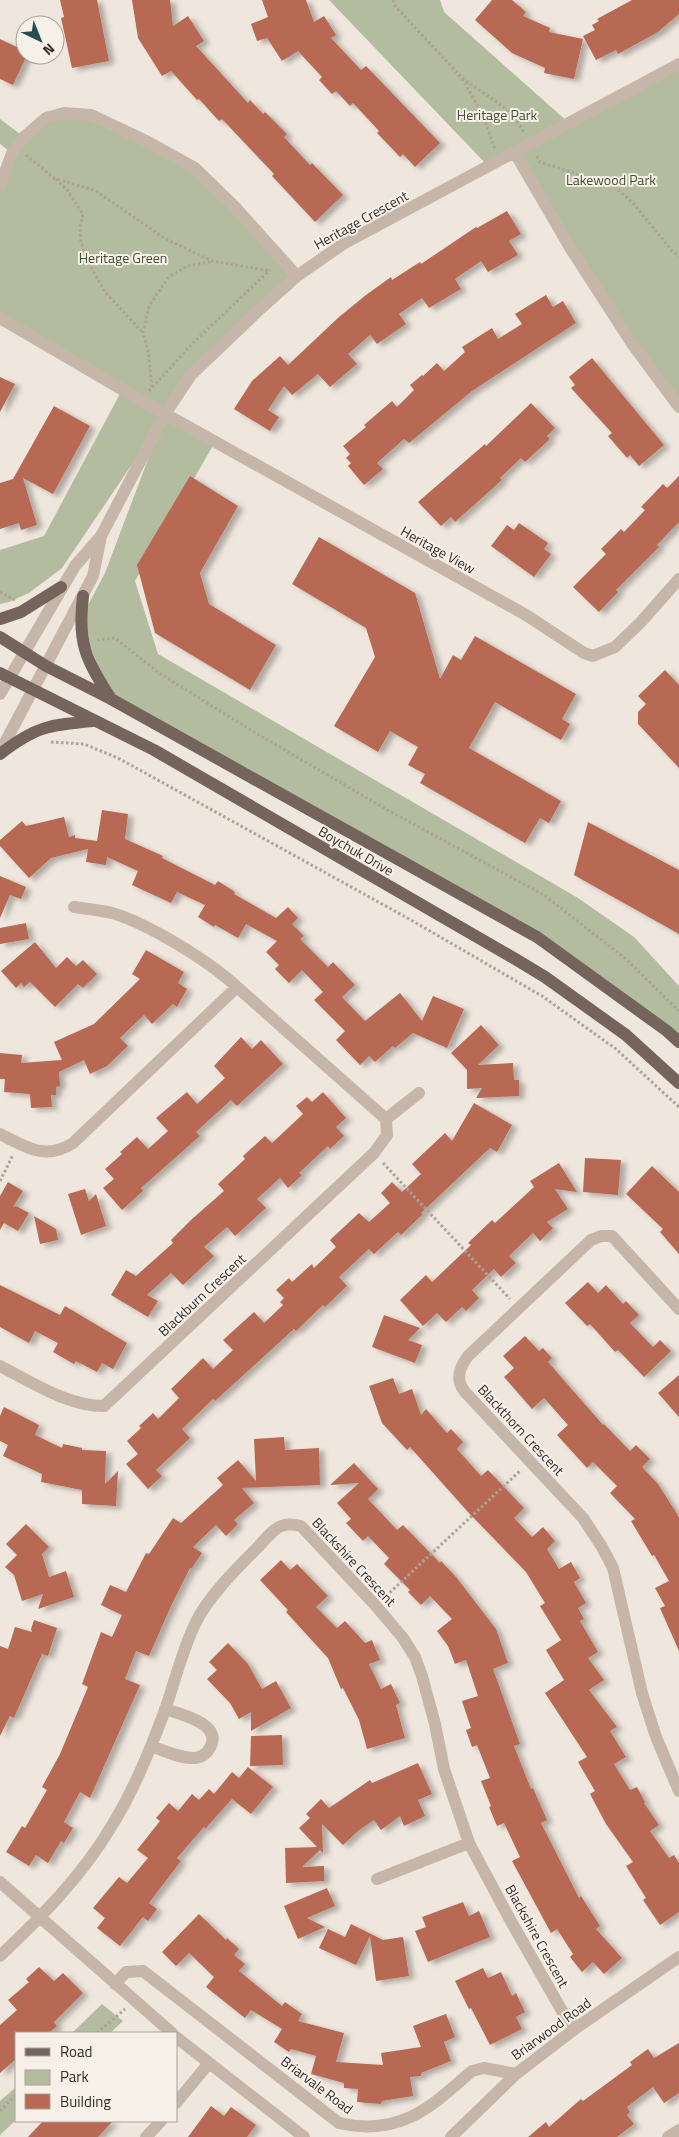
<svg xmlns="http://www.w3.org/2000/svg" width="679" height="2137" font-family="'Titillium Web',sans-serif">
<style>
.green{fill:#b3bc9f}
.building{fill:#b76953;filter:url(#shadow)}
.lines{fill:none;stroke-linecap:round;stroke-linejoin:round}
.path{stroke:#b1a195;stroke-width:3;stroke-dasharray:2.5 2.5;stroke-linecap:butt}
.minor{stroke:#c6b6aa;stroke-width:12}
.major{stroke:#74645c;stroke-width:12}
.labels{text-anchor:middle;stroke-width:4;stroke-linejoin:round;paint-order:stroke}
.park-label{font-size:14px;fill:#455030;stroke:#f7f0e9}
.street-label{font-size:14px;fill:#342c29;stroke:#f7f0e9}
</style>
<defs>
<filter id="shadow"><feDropShadow dx="5.5" dy="3" stdDeviation="2.5" flood-color="#0004"/></filter>
</defs>
<rect width="100%" height="100%" fill="#efe6dd"/>
<path class="green" d="M329,0H440L444,12L569,123L679,69V407L515,154L489,167Z
M91,115L195,168L294,276L221,347L165,413L215,442L135,581L158,654L578,898L634,937L679,986V1044L537,937L111,699L80,620L105,573L164,417L62,568L29,593L9,602L0,604V550L44,536L122,390L0,318V186L12,153L0,144V119L24,137L46,118Z
M102,2004L123,2021L110,2033H72Z
M16,2087V2120L0,2135V2101Z"/>
<path class="building" d="M60,0H97L109,61L72,68L61,18L64,17Z
M132,0H170L173,26L188,16L204,41L196,46L248,103L250,100L263,114L265,112L287,134L284,137L310,165L312,163L343,195L315,222L272,176L274,174L222,119L219,121L199,99L197,100L171,71L162,76L138,38Z
M262,0H306L314,22L324,16L336,35L331,38L361,70L366,66L440,143L415,167L403,154L400,157L377,133L379,131L353,103L350,106L336,91L332,94L319,80L322,77L298,51L282,61L267,38L257,41L251,24L268,17Z
M492,0H512L526,12L523,16L550,28L549,32L583,39L574,79L544,73L545,68L512,53L475,20Z
M632,0H679V14L658,32L618,54L616,50L596,60L583,36L595,30L592,25L599,21L597,19Z
M0,39L25,51V55H27L13,85L0,79Z
M507,211L521,234L509,241L518,255L488,272L481,261L455,279L461,289L429,308L422,298L399,314L406,324L377,344L370,335L348,354L357,364L330,387L318,374L292,395L284,386L268,410L279,417L270,431L234,409L252,381L280,356L288,365L339,317L366,295L391,277L392,280L420,262L421,264L476,227L477,228Z
M546,295L553,307L563,301L576,323L472,391L409,443L404,439L377,463L383,469L364,485L348,466L351,463L346,458L350,454L343,446L366,427L364,425L392,401L397,407L414,390L410,385L422,375L423,376L437,363L444,371L465,352L462,347L492,328L498,339L522,324L515,314Z
M592,358L664,445L639,466L630,455L627,458L608,436L612,433L571,388L575,385L569,377Z
M0,377L15,384L0,412Z
M531,403L555,428L547,436L550,439L525,462L521,458L500,478L502,480L455,522L451,517L441,526L418,502L485,444L486,446Z
M54,406L90,426L53,494L23,478L37,525L21,530L19,523L0,529V483L13,479Z
M190,476L238,506L200,573L209,604L276,645L250,690L155,633L137,565Z
M679,476V522L657,545L659,547L616,590L618,592L599,612L573,587L606,554L601,549L621,529L624,532L645,510L641,507L663,484L667,488Z
M519,523L548,543L544,549L551,554L534,577L491,546L507,525L514,530Z
M319,537L415,593L440,679L453,655L461,660L475,636L576,694L562,719L570,724L561,740L495,702L469,748L561,801L549,823L540,818L525,843L420,783L425,774L408,765L418,747L390,731L378,752L334,726L375,657L366,628L292,584Z
M665,670L679,685V768L638,724V712L646,704L638,696Z
M102,810L128,814L125,839L163,856L162,858L215,885L218,881L235,892L234,894L276,918L288,907L298,918L292,924L304,936L300,939L328,967L333,962L355,985L342,997L365,1021L400,993L422,1021L433,996L464,1009L447,1048L413,1033L395,1048L393,1046L375,1062L369,1056L360,1065L336,1040L345,1031L314,1000L323,992L302,970L289,983L275,969L279,965L266,952L277,941L246,924L238,938L215,925L214,927L198,917L205,905L177,892L171,903L132,885L138,871L107,857L106,865L86,862L88,849L51,858L29,878L0,846V840L22,821L26,826L64,817L69,837L75,835V838L97,841Z
M588,822L679,870V934L574,875Z
M0,876L26,887L21,899L10,895L0,918Z
M26,923L29,939L0,944V928Z
M35,942L56,968L67,957L76,966L83,960L97,974L83,988L78,984L55,1007L30,982L24,987L21,983L16,988L1,971Z
M146,950L184,972L178,983L187,989L177,1007L173,1004L152,1024L144,1015L120,1038L128,1046L107,1066L90,1074L84,1060L59,1072L60,1086L56,1087V1095H51L52,1107L31,1108L30,1094L4,1092L5,1079H0V1053L22,1055L21,1063L62,1060L54,1042L94,1024L140,979L132,974Z
M481,1025L499,1045L478,1065L513,1063L514,1080H519V1096L476,1098L482,1088L467,1089V1070L451,1053Z
M241,1037L252,1049L261,1040L283,1064L237,1106L231,1100L196,1132L200,1136L141,1188L143,1191L122,1210L103,1188L114,1179L105,1169L122,1154L120,1152L137,1137L148,1149L168,1131L156,1118L187,1092L197,1104L225,1078L214,1066Z
M323,1092L346,1118L336,1127L344,1136L330,1149L328,1146L299,1173L302,1175L288,1188L280,1178L257,1199L266,1208L235,1236L227,1227L204,1247L214,1256L183,1285L171,1273L147,1295L158,1301L148,1317L111,1295L126,1270L136,1276L173,1243L171,1240L192,1219L224,1191L218,1184L245,1159L243,1156L265,1136L272,1143L303,1114L296,1106L307,1097L312,1102Z
M474,1103L512,1125L497,1152L490,1148L421,1213L423,1214L401,1235L398,1232L374,1254L369,1249L339,1277L347,1286L325,1307L323,1305L296,1331L294,1329L215,1401L213,1399L182,1429L190,1438L156,1470L162,1476L148,1489L126,1464L138,1454L127,1441L141,1428L139,1426L153,1413L158,1419L179,1398L171,1389L203,1358L213,1369L233,1350L223,1340L254,1312L264,1323L283,1305L280,1302L284,1298L276,1290L289,1278L292,1282L312,1264L314,1268L336,1247L330,1240L359,1213L369,1222L390,1203L381,1193L392,1182L402,1192L421,1174L412,1164L445,1133L452,1141Z
M585,1158L621,1160L618,1195L583,1192Z
M559,1163L577,1192L555,1189L568,1209L547,1222L553,1228L540,1241L533,1233L509,1256L516,1263L501,1277L494,1269L472,1290L479,1298L466,1311L462,1307L446,1322L437,1313L423,1326L400,1300L426,1275L432,1282L471,1245L468,1243L492,1220L495,1223L534,1187L530,1181Z
M652,1166L679,1192V1254L660,1232L663,1229L626,1194Z
M8,1182L23,1191L13,1207L16,1206L29,1213L18,1231L4,1223L0,1230V1196Z
M85,1189L89,1201L96,1194L106,1226L81,1235L68,1194Z
M34,1216L56,1229L58,1240L40,1244Z
M588,1282L598,1293L606,1285L623,1304L626,1301L639,1315L630,1323L653,1347L660,1340L671,1351L644,1377L618,1350L615,1352L590,1324L587,1326L565,1303Z
M0,1285L60,1315L65,1306L127,1343L113,1369L102,1363L97,1372L76,1361L74,1364L53,1352L58,1343L35,1331L29,1343L0,1327Z
M384,1315L420,1328L408,1340L422,1345L415,1363L372,1347Z
M525,1336L539,1351L543,1348L552,1358L548,1362L603,1425L604,1424L630,1451L636,1445L650,1459L642,1467L658,1484L679,1517V1651L660,1608L665,1606L655,1588L669,1581L654,1555L652,1556L631,1521L635,1519L610,1493L617,1486L593,1462L587,1468L557,1435L568,1425L544,1398L532,1409L504,1377L514,1368L503,1356Z
M679,1375V1417L658,1393Z
M393,1378L399,1394L412,1389L421,1415L426,1409L447,1433L451,1429L463,1442L457,1449L481,1476L488,1470L524,1508L514,1518L532,1537L543,1527L555,1541L547,1549L559,1569L571,1562L580,1578L574,1582L586,1603L578,1608L584,1619L580,1621L598,1652L588,1658L604,1680L589,1690L617,1727L610,1731L626,1757L614,1764L630,1790L637,1787L645,1802L644,1803L659,1825L650,1831L669,1858L674,1855L679,1863V1912L660,1925L643,1900L646,1898L626,1866L633,1862L606,1824L590,1794L595,1791L578,1762L587,1757L545,1693L564,1680L546,1650L561,1640L540,1606L545,1603L526,1572L468,1512L410,1447L407,1450L382,1423L369,1386Z
M4,1407L39,1425L35,1435L62,1448L63,1444L82,1448V1450L106,1451L105,1484L118,1471L116,1506L82,1504V1490L41,1482L42,1474L3,1456L8,1445L0,1441V1416Z
M284,1437L285,1450L319,1448L320,1485L242,1488L254,1503L234,1520L238,1524L226,1536L216,1525L193,1547L202,1553L192,1568H190L171,1606L149,1656L136,1651L125,1679L140,1685L90,1798L80,1792L64,1822L73,1828L64,1843L61,1841L48,1863L36,1855L29,1866L6,1852L22,1826L25,1828L47,1790L42,1787L60,1754L88,1687L82,1684L101,1632L112,1637L122,1615L101,1605L110,1585L126,1592L146,1553L149,1554L173,1518L181,1523L223,1485L217,1478L238,1460L256,1481L254,1439Z
M354,1463L378,1489L368,1499L397,1530L403,1525L440,1563L441,1561L456,1577L496,1629L508,1663L493,1669L520,1744L514,1746L531,1789L533,1788L547,1820L541,1823L579,1898L581,1896L600,1926L596,1929L622,1958L604,1974L593,1962L582,1972L570,1957L573,1954L557,1929L551,1933L512,1861L520,1857L504,1823L497,1826L489,1807L491,1806L481,1781L490,1778L477,1745L472,1747L466,1730L471,1728L462,1701L478,1696L466,1660L455,1664L448,1646L437,1631L452,1619L430,1596L421,1605L408,1592L410,1590L384,1564L389,1558L368,1536L363,1541L346,1523L351,1519L337,1503L359,1483L330,1485Z
M26,1524L49,1547L42,1554L49,1577L66,1571L74,1597L38,1609L43,1594L22,1601L14,1575L5,1567L17,1555L6,1544Z
M281,1560L290,1570L297,1564L328,1596L316,1607L337,1628L345,1621L365,1643L372,1640L380,1660L369,1664L381,1689L391,1684L400,1703L396,1705L405,1738L367,1749L359,1720L343,1688L341,1689L328,1658L286,1612L288,1610L260,1580Z
M34,1620L57,1628L48,1656L42,1654L14,1718L10,1716L0,1736V1646L8,1649L15,1627L32,1632L31,1629Z
M228,1643L248,1664L262,1689L276,1681L291,1708L251,1731V1712L239,1719L230,1703L207,1679L217,1670L209,1662Z
M282,1735L283,1765L250,1766L251,1736Z
M418,1763L432,1794L418,1800L425,1816L404,1826L400,1816L381,1830L374,1820L358,1831L343,1845L322,1824L323,1853L320,1850L302,1867L324,1866V1881L286,1883L285,1848L317,1847L299,1828L310,1818L306,1814L321,1799L329,1808L370,1780L372,1783Z
M248,1767L273,1787L251,1814L232,1799L205,1829L204,1827L177,1858L181,1861L149,1903L157,1909L148,1921L143,1917L120,1946L97,1928L105,1918L93,1908L119,1877L127,1883L148,1858L137,1850L160,1821L156,1818L169,1803L178,1811L192,1794L199,1800L209,1789L214,1794L232,1772L239,1778Z
M327,1888L335,1906L307,1918L325,1927L298,1939L284,1906Z
M463,1902L469,1916L479,1911L490,1937L428,1962L415,1931L426,1927L422,1917Z
M199,1914L226,1940L227,1938L239,1949L234,1955L245,1964L239,1971L282,2006L285,2002L302,2014L298,2021L344,2033L336,2062L383,2065L381,2053L421,2047L413,2026L446,2014L455,2037L444,2042L451,2061L421,2073V2076L410,2077L413,2096L382,2101L381,2104L357,2102L358,2089L344,2088V2083L311,2074L316,2056L291,2049L289,2052L274,2042L282,2029L251,2010L245,2018L206,1987L214,1977L189,1953L176,1966L162,1952Z
M351,1924L383,1940L403,1937L409,1976L376,1981L370,1936L356,1965L319,1948L328,1929L345,1937Z
M39,1967L54,1981L63,1973L83,1993L54,2022L57,2026L49,2033H16V2059L0,2073V2025L17,2010L8,2000L29,1982L26,1979Z
M483,1968L488,1978L501,1972L512,1996L516,1993L525,2012L516,2017L522,2029L490,2045L471,2008L469,2009L455,1981Z
M679,2043V2093L664,2103L653,2087L627,2107L630,2112L627,2115L634,2124L617,2137H528L546,2122L549,2127L581,2099L583,2101L632,2065L630,2062L648,2049L654,2058Z
M211,2106L224,2116L231,2107L256,2125L247,2137H188Z
M43,2121H113L98,2137H28Z"/>
<g class="lines">
<path class="path" d="M393,0L395,6L462,78L482,113L495,149
M462,78C485,95 510,106 524,133
M26,155L54,178L96,191L164,238L197,254L212,261L270,271
M537,156L540,162L614,186L633,203L673,252L679,256
M56,179L67,190L83,214L80,228L81,243L93,271L105,292L143,333
M152,387L148,350L143,333L149,306L168,278L187,266L211,262
M149,391L194,342L270,270
M0,592L15,600
M97,640L115,638L159,673L254,732L384,808L544,895L626,959L679,1011
M51,742L84,744L118,758L411,920L542,996L616,1049L679,1107
M383,1163L510,1299
M0,1181L13,1155
M386,1596L520,1471
M97,2033L125,2009
M0,2111L16,2095"/>
<path class="minor" d="M515,153L571,249L633,345L679,407
M0,186L12,153L24,137L46,118L64,113L91,115L148,142L195,168L235,207L297,276
M0,318L142,401L526,615L584,653L593,656L615,647L640,623L679,579
M0,694L75,566L101,536
M0,752L93,576L101,536L165,414L191,375L259,310L297,276L343,244L679,64
M74,907C87,909 100,910 112,913C149,924 209,961 237,987
M386,1119L419,1093
M0,1134C26,1147 45,1161 73,1143L237,987L386,1119L387,1135L374,1153L104,1406C67,1406 32,1382 0,1366
M679,1309L612,1236H601L591,1240L468,1356C459,1368 455,1380 465,1392L583,1518L602,1547L613,1568L642,1693L656,1737L679,1791
M151,1746C164,1751 182,1759 196,1758C203,1757 208,1752 211,1746C221,1723 180,1714 165,1709
M377,1879L469,1843
M0,1882L172,2033
M0,1956C41,1917 82,1876 111,1827C134,1790 150,1750 165,1710C175,1681 182,1651 195,1624C207,1598 237,1568 257,1548C263,1542 269,1534 276,1529C284,1523 293,1524 301,1526L376,1606L403,1638L415,1657L422,1676L435,1724L444,1769L469,1843L508,1916L562,2011L576,2028
M115,1984L126,1972L143,1971L339,2123C400,2137 431,2107 472,2071L484,2068L516,2074
M176,2037L304,2137
M176,2103L209,2063
M146,2137L161,2121
M451,2137L516,2074L576,2028L679,1957
M668,2137L679,2130"/>
<path class="major" d="M83,596C77,644 86,659 111,699
M0,619L21,612L61,587
M0,637L46,666L111,699L537,937L667,1031L679,1042
M0,673L154,750L517,960L545,977L626,1035L679,1083
M0,754C36,726 50,725 94,721"/>
</g>
<g class="labels">
<g class="park-label">
<text x="497" y="120">Heritage Park</text>
<text x="611" y="185">Lakewood Park</text>
<text x="123" y="263">Heritage Green</text>
</g>
<g class="street-label">
<text transform="translate(361 220) rotate(-29)" y="5">Heritage Crescent</text>
<text transform="translate(438 550) rotate(29)" y="5">Heritage View</text>
<text transform="translate(356 851) rotate(30)" y="5">Boychuk Drive</text>
<text transform="translate(202 1295) rotate(-43)" y="5">Blackburn Crescent</text>
<text transform="translate(521 1430) rotate(47)" y="5">Blackthorn Crescent</text>
<text transform="translate(354 1562) rotate(47)" y="5">Blackshire Crescent</text>
<text transform="translate(537 1936) rotate(61)" y="5">Blackshire Crescent</text>
<text transform="translate(551 2029) rotate(-36)" y="5">Briarwood Road</text>
<text transform="translate(317 2085) rotate(37)" y="5">Briarvale Road</text>
</g>
</g>
<rect x="15" y="2032" width="162" height="90" fill="#f7f0e9" stroke="#a9a29c"/>
<rect x="25" y="2048" width="25" height="8" fill="#74645c" stroke="#a9a29c"/>
<text x="60" y="2057" font-size="15" fill="#342c29">Road</text>
<rect x="25" y="2070" width="25" height="15" fill="#b3bc9f" stroke="#a9a29c"/>
<text x="60" y="2082" font-size="15" fill="#342c29">Park</text>
<rect x="25" y="2094" width="25" height="15" fill="#b76953" stroke="#a9a29c"/>
<text x="60" y="2107" font-size="15" fill="#342c29">Building</text>
<g transform="translate(40 40) rotate(137)"><circle r="24" fill="#f7f0e9" stroke="#a9a29c"/>
<path d="M0-4L9 19L0 12L-9 19Z" fill="#234f51"/>
<text y="-8" font-size="14" font-weight="bold" text-anchor="middle" fill="#342c29">N</text>
</g>
</svg>
